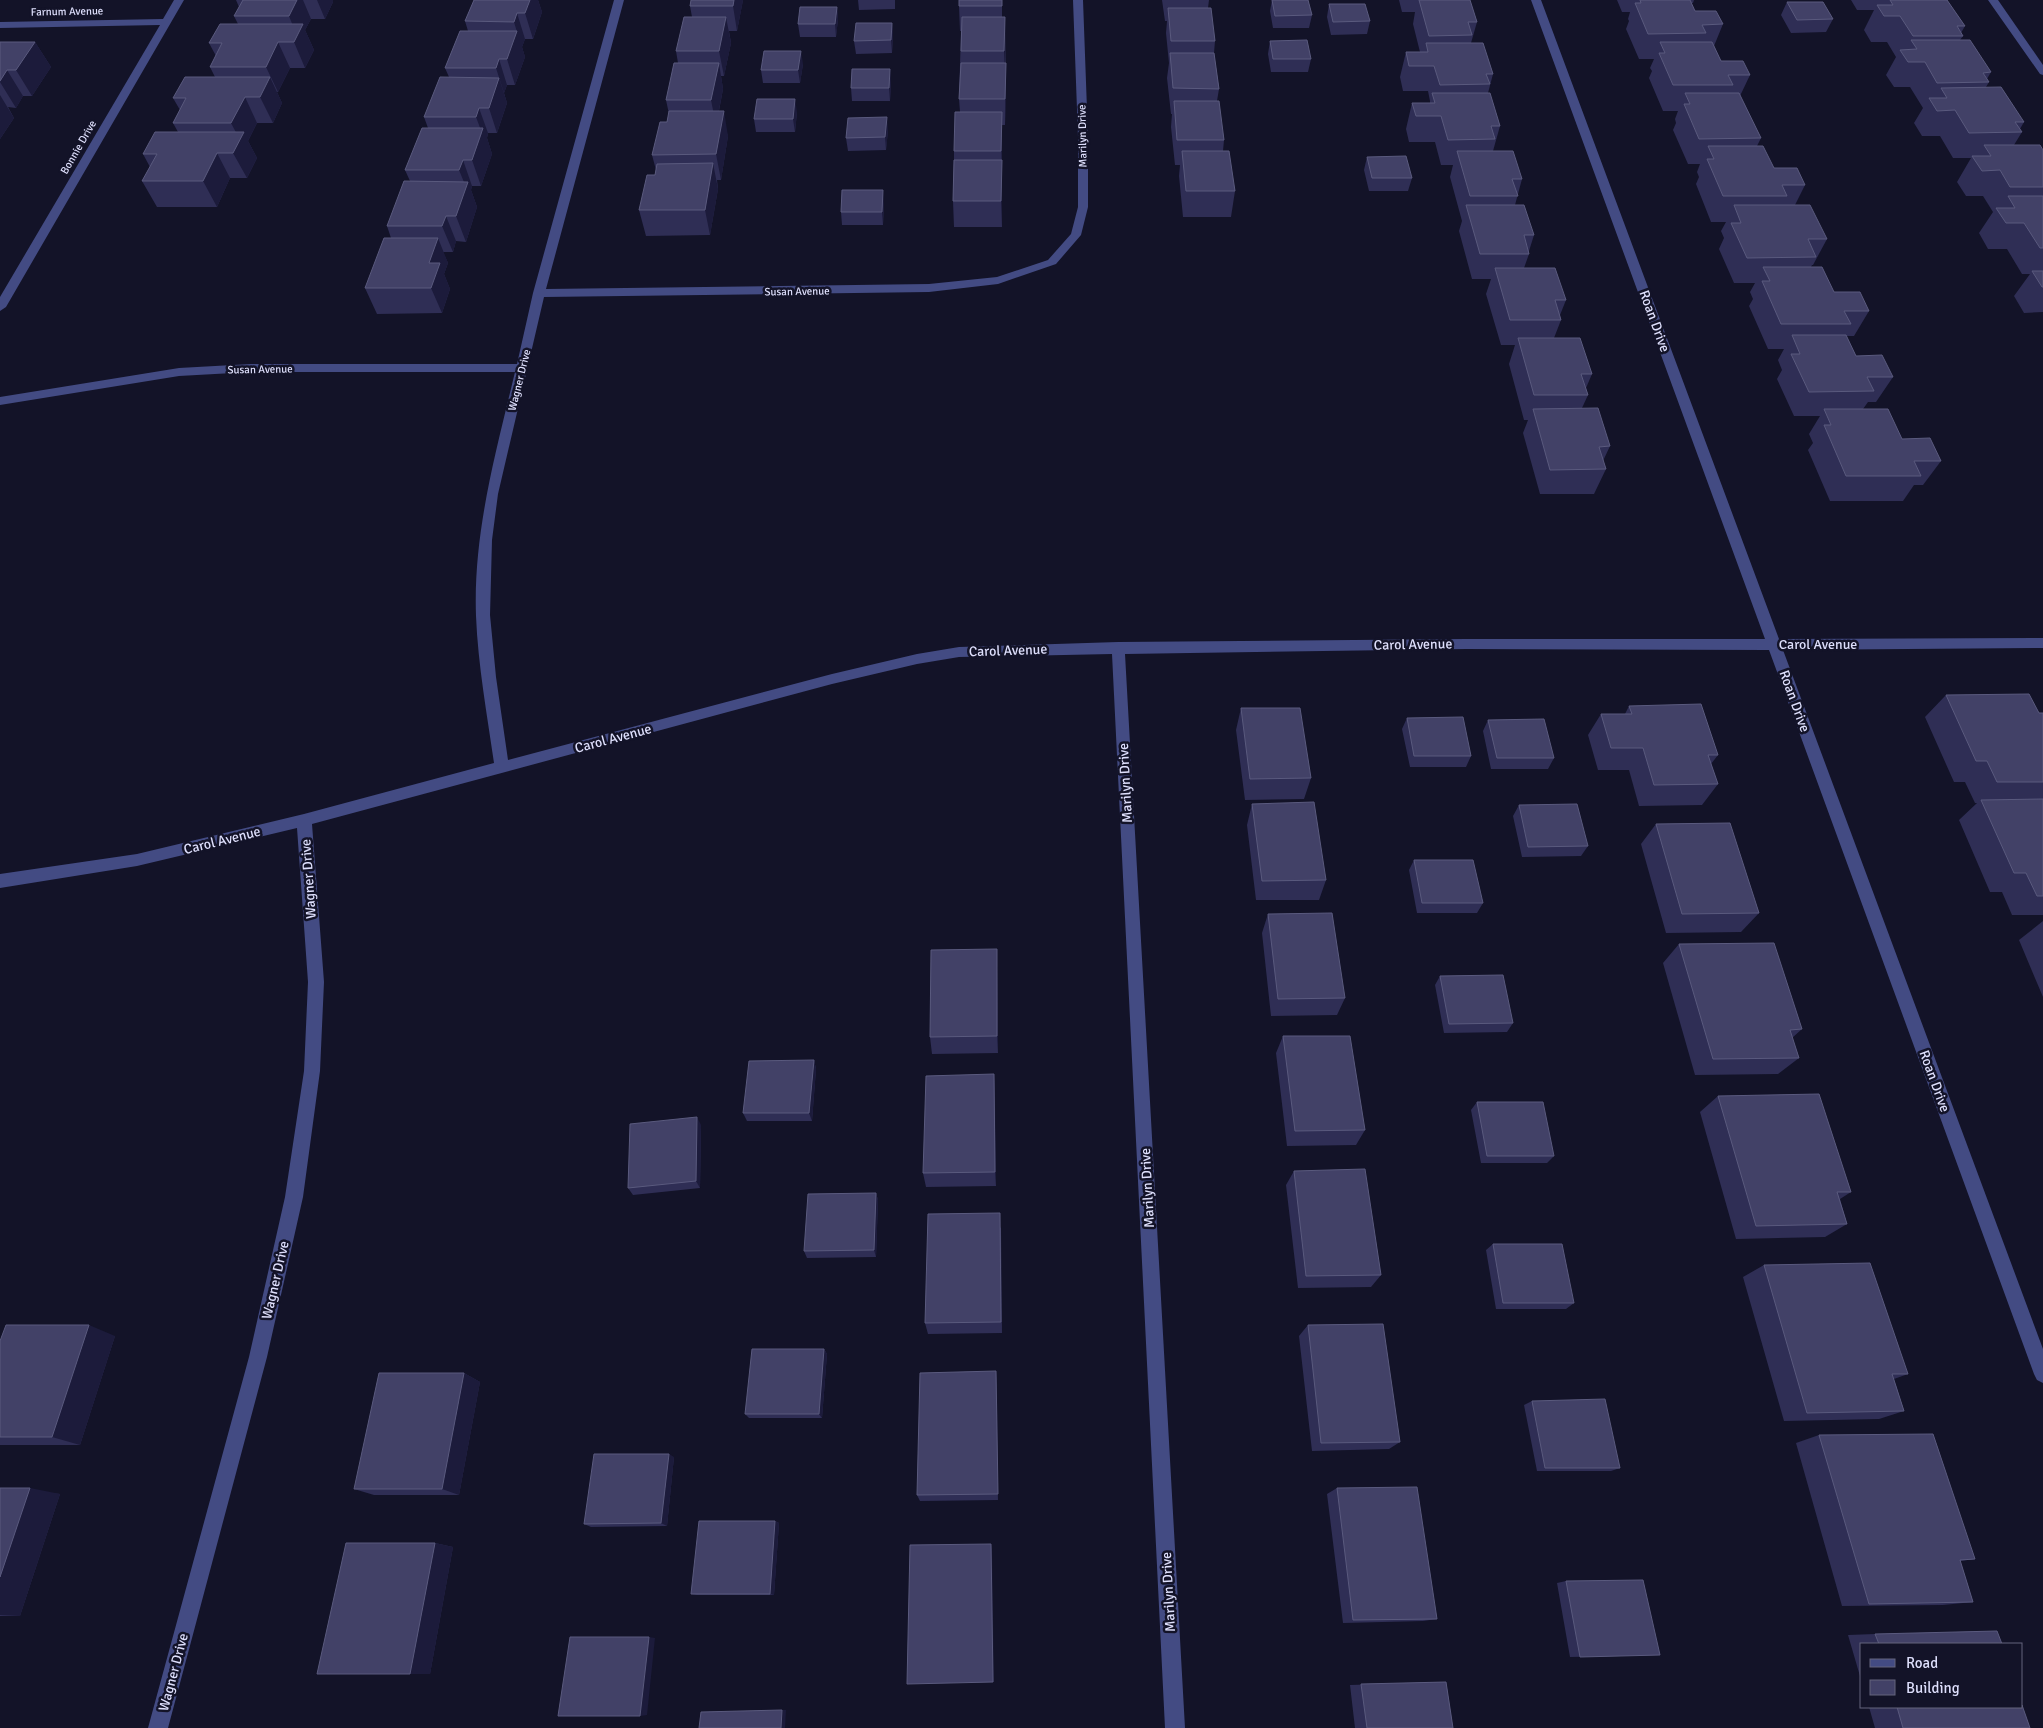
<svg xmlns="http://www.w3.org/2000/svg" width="2043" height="1728" font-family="Signika,sans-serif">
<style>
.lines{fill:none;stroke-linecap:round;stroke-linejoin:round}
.minor{fill:#434b83;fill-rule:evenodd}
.wall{fill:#2f2e55}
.shaded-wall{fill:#1c1b3b}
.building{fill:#424167;stroke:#5a5a7e}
.labels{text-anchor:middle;stroke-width:5;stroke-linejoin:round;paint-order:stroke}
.far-street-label{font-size:11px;fill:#dedffc;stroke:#131328}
.street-label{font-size:14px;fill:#dedffc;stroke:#131328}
</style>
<rect width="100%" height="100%" fill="#131328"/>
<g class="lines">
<path class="minor" d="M174,0H184L6,307L0,311V297L160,25L0,28V22L163,19Z
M614,0H624L546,289L929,284L997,277L1048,260L1071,234L1078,207V137L1073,0H1083L1088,137V207L1081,235L1056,264L998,284L929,292L544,297L498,494L492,540L490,615L496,677L508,760L832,674L917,654L959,647L1118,642L1466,639H1765L1531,0H1541L1779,639L2043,638V648L1783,650L2043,1349V1383L2037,1380L2034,1374L1769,650L1466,649L1125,654L1185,1728H1165L1112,654L959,657L917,664L832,684L312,824L324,982L320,1071L303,1197L267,1357L168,1728H148L249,1357L285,1197L304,1071L308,982L297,828L137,866L0,888V874L137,854L304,814L494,763C487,714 478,665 476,616C473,532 496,452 515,372H251L179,376L0,405V397L179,368L251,364H517L533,293Z
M1988,0H1998L2043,65V75L2040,74Z"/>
</g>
<path class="wall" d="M236,0H333V2L325,19H311L305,30L314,50L305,68H290L278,92H277L282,103L273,123H257L248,141L257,158L247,178H230L217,207H157L142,181L150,167L143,154L178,132L173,123L180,110L173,98L215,77L210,67L216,56L209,43L238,24L234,16L239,7Z
M474,0H538L542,12L533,39H525L522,47L525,57L515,85H507L504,93L507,103L497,133H488L487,138L492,154L481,186H472L471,190L477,207L466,242L456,241L453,252H443L448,263L444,274L450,289L442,313L377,314L365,288L391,238L387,226L410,181L405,170L428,128L424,117L449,77L445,68L468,31L465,21Z
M743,0L737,31H729L731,43L724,76H721L723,89L719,111L728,136L721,180H717L718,189L710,235L646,236L639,210L655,175L656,170L652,155L667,122L669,114L666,100L678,63L676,51L692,17L690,6Z
M858,0H895V9L859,10Z
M1002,0V17H1005L1006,89L1005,125H1002V227H954L953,201L954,161V151L960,112L959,99L961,31H960L959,6Z
M1162,0H1209L1208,8L1215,41L1214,53L1219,89L1217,101L1224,140L1223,151L1235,191L1231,217H1183L1179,176L1180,165H1175L1171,127L1172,114H1171L1167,78L1169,63L1166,33L1167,21H1165Z
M1272,0H1308L1312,15L1309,28H1273L1270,11Z
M1399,0H1470L1477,22L1471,43L1493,74L1488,93L1500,126L1493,151L1522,179L1515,205L1534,235L1529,251V254L1524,268L1566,300L1560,315L1561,320L1554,338L1592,374L1586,388L1588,395L1582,408L1610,446L1603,461L1606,469L1594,494H1540L1523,433L1528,420H1524L1509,364L1515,345H1501L1486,294L1491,279H1472L1459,231L1462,221L1450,177L1453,165H1441L1435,142H1409L1406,129L1412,103H1430V101L1428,91H1403L1400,77L1406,52H1420L1413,24L1415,12H1402Z
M1617,0H1694L1693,3H1691L1695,11L1723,24L1714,46L1721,61L1750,75L1740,96L1761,138L1757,146L1774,168L1805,185L1795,205L1827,239L1813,265H1812L1811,267L1834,292L1869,311L1854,336H1846L1856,356L1893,377L1876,402H1868L1863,409L1902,439L1941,461L1923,485H1914L1903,501H1830L1808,450L1813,443L1809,434L1820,416H1794L1777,379L1782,370L1778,360L1784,349H1768L1749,306L1753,299L1750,292L1755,283H1734L1719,249L1724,238L1721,231L1726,222H1711L1696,184L1699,177L1697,172L1700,164H1688L1673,130L1676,123L1675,119L1678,111H1663L1649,78L1652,71L1650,68L1654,59H1639L1626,29L1629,21L1628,19L1630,12H1622Z
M1851,0H1947L1965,26L1961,33L1963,36L1960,40L1991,72L1987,79L1989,82L1986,87L2024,122L2020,129L2022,132L2014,145L2043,150V312L2024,313L2014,296L2030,274H2022L2007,249H1988L1979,233L1993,212L1983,196H1966L1957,182L1971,158H1953L1940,136H1922L1914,123L1923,108L1910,87H1894L1886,75L1896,57L1887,42H1871L1864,30L1874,10H1857Z
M1787,2L1833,19L1826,32L1791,33L1781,15Z
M1329,4L1370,21L1367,34L1331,35L1327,17Z
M837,7L838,19L836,37H800L798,24Z
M892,23L893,35L892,53L856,54L854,41Z
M1270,41L1311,59L1308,72H1271L1268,54Z
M0,42H35L51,67L32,96H23L16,108L8,107L14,118L0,139Z
M803,64L800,83H763L761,70Z
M891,82L890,101H852L851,88Z
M797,112L795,132H756L754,119Z
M888,130L886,150L848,151L846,138Z
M1367,157L1412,178L1408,191H1369L1364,170Z
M884,202L883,225H842L841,212Z
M1946,695L2039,713H2043V915H2012L2002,892H1990L1959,820L1977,803H1975L1965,782H1954L1925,717Z
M1629,706L1718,755L1711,764L1718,784L1702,805L1639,806L1629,770H1598L1588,735L1601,714H1625Z
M1241,708L1311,778L1304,799L1245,800L1236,730Z
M1407,718L1471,756L1466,767H1410L1402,729Z
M1488,720L1554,758L1548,769H1491L1483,731Z
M1252,804L1326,880L1319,900H1256L1247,825Z
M1519,805L1588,846L1581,856L1522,857L1513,816Z
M1656,824L1759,913L1741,932L1666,933L1641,844Z
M1414,860L1483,903L1477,913H1417L1409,870Z
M1268,914L1345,998L1337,1015L1271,1016L1262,933Z
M2043,921V997L2019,940Z
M1679,944L1802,1029L1792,1038L1799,1058L1778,1074L1695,1075L1663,963Z
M997,967L998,1053L932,1054L930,1037Z
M1440,976L1513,1023L1507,1032L1444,1033L1435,985Z
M1283,1036L1365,1130L1356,1145L1287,1146L1276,1053Z
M814,1060L816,1069L812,1121H747L743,1113Z
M994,1074L996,1186L926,1187L923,1173Z
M1718,1096L1851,1192L1840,1199L1847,1224L1825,1237L1736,1239L1700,1112Z
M1477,1102L1554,1156L1547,1163H1481L1471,1110Z
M701,1125L700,1188L633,1195L628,1188Z
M1294,1171L1381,1275L1371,1287L1298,1288L1286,1185Z
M876,1193L878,1200L876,1257L807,1258L804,1251Z
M1001,1227L1002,1333L928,1334L925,1323Z
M1493,1244L1574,1303L1566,1309H1496L1486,1250Z
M1764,1265L1908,1374L1894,1379L1904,1411L1879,1419L1784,1421L1743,1277Z
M1308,1325L1400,1442L1389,1449L1312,1451L1299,1336Z
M115,1336L80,1445H0V1341Z
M824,1349L827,1354L822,1418H749L745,1414Z
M996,1371L998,1500L920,1501L917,1495Z
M464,1373L480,1382L459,1495H374L354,1489Z
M1532,1401L1620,1468L1611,1471H1537L1524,1405Z
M1819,1435L1975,1559L1960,1561L1973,1602L1943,1605L1842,1606L1796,1443Z
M674,1457L667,1526L591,1527L584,1524Z
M0,1488L60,1494L20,1616H0Z
M1337,1488L1437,1619L1423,1621L1343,1623L1327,1494Z
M775,1521L779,1523L774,1595H697L691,1594Z
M435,1543L453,1547L430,1674H317Z
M1566,1581L1660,1655L1570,1657L1557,1583Z
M1875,1634L2002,1644H1862V1683L1848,1635Z
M1446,1682L1453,1728H1355L1350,1685Z
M1869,1707H2022L2030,1728H1875Z"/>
<path class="shaded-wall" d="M297,0H303L311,19L305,30L314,50L305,68L294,42L297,36L289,16Z
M317,0H333V2L325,19Z
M530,0H538L542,12L533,39L525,13Z
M734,0H743L737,31L733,6Z
M837,7L838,19L836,37L835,24Z
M517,13L525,39L522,47L525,57L515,85L507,59L517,32L514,22Z
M726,17L731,43L724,76L719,51Z
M1005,17V77L1004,51Z
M892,23L893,35L892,53L891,40Z
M35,42L51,67L32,96L16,70Z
M278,42L290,68L278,92L266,67Z
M801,51L803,64L800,83L798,70Z
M499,59L507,85L504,93L496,68Z
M719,63L723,89L716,125L711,100Z
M1006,63V89L1005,125V99Z
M890,69L891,82L890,101L889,88Z
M7,70L23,96L16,108L0,82Z
M270,77L282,103L273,123L260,97Z
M499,78L507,103L497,133L489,108Z
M0,95L14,118L0,139Z
M245,97L257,123L248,141L257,158L247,178L233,153L240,140L231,123Z
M795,99L797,112L795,132L793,119Z
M479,108L488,133L487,138L492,154L481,186L472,160L482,133L476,117Z
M724,111L728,136L721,180L716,154Z
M1002,112V138L1001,176V151Z
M887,117L888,130L886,150L885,137Z
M217,153L230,178L217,207L203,181Z
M463,160L472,186L471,190L477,207L466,242L456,216L466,187L459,170Z
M1002,160V227L1001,201Z
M713,163L718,189L710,235L705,210Z
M883,190L884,202L883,225L882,212Z
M446,216L456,241L453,252L442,226Z
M438,238L448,263L444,274L450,289L442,313L431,288L429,263Z
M997,949V967L998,1053L997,1036Z
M814,1060L816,1069L812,1121L809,1113Z
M994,1074L995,1090L996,1186L995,1172Z
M697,1117L701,1125L700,1188L696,1181Z
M876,1193L878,1200L876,1257L874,1250Z
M89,1325L115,1336L80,1445L52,1437Z
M824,1349L827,1354L822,1418L819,1414Z
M996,1371L997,1380L998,1500V1494Z
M464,1373L480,1382L459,1495L442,1489Z
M669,1454L674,1457L667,1526L661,1523Z
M30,1488L60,1494L20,1616L0,1615V1577Z
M775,1521L779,1523L774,1595L770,1594Z
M435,1543L453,1547L430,1674H410Z
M991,1544L992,1549L994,1682H993Z
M649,1637L655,1638L647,1715L640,1716Z
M782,1710H786L785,1728H781Z"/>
<path class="building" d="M243,0H297L289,16H234Z
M474,0H530L525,13H517L514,22L465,21Z
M691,0H734L733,6H690Z
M959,0H1002V6H959Z
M1272,0H1308L1312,15L1275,16Z
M1419,0H1470L1477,22H1468L1472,35L1429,36Z
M1640,0H1690L1695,11H1716L1723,24L1702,25L1706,33L1648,34L1635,3H1641Z
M1890,0H1947L1965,26H1957L1963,36H1913L1900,16H1884L1877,5H1893Z
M1787,2H1823L1833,19L1797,20Z
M1329,4H1365L1370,21L1333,22Z
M800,7H837L835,24H798Z
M1168,8H1211L1215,41H1171Z
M684,17H726L719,51H676Z
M962,17H1005L1004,51H961Z
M856,23H892L891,40L854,41Z
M220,24H303L294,42H278L266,67H210L222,43H209Z
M460,31H517L507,59H499L496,68H445Z
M1307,40L1311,59H1273L1270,41Z
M1911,40H1970L1991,72L1983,73L1989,82L1937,83L1925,62H1908L1900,50L1917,49Z
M0,42H35L16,70H7L0,81Z
M1660,42H1712L1721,61H1743L1750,75H1728L1733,85H1673L1659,53H1665Z
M1426,43H1483L1493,74H1486L1490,84L1440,85L1434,66H1409L1406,52H1428Z
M764,51H801L798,70H761Z
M1170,53H1214L1219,89L1173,88Z
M674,63H719L711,100H666Z
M961,63H1006L1005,99H959Z
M852,69H890L889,88H851Z
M185,77H270L260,97H245L231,123H173L186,98H173Z
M440,77L499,78L489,108H479L476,117H424Z
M2001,87L2024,122H2015L2022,132L1969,133L1955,110L1937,111L1929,98H1947L1941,88Z
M1432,93H1490L1500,126H1491L1495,139L1448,140L1441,116H1416L1412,103H1435Z
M1685,93H1739L1761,138L1699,139L1684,104H1690Z
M757,99H795L793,119H754Z
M1174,101H1219L1224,140H1177Z
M669,111H724L716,154L652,155L660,122H667Z
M955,112H1002L1001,151H954Z
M887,117L885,137L846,138L848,118Z
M422,128H483L472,160H463L459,170H405Z
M155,132H244L233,153H217L203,181H142L157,154H143Z
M1984,145H2040L2043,150V187H2010L2000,170L1982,171L1972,156H1991Z
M1708,146H1763L1774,168H1797L1805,185H1782L1787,196H1723L1707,159H1714Z
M1182,151H1229L1235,191H1186Z
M1457,151H1513L1522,179H1512L1518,196H1470Z
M1406,156L1412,178H1372L1367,157Z
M954,160H1002L1001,201H953Z
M713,163L705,210H639L647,175H655L657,164Z
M404,181L468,182L456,216H446L442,226H387Z
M842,190H883L882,212H841Z
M2008,196H2043V248H2040L2024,223H2006L1996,208H2015Z
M1466,205H1524L1534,235H1524L1529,254H1480Z
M1734,205H1810L1827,239H1808L1816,257L1747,258L1731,223H1741Z
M384,238H438L429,263H440L431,288H365Z
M1763,267H1822L1834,292H1860L1869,311H1844L1851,324H1781L1762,281H1770Z
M1495,268H1555L1566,300H1555L1561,320H1510Z
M2032,271H2043V287H2042Z
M1792,335H1846L1856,356L1882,355L1893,377H1867L1874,391L1809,392L1791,354H1800Z
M1518,338H1580L1592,374H1581L1588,395H1534Z
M1598,408L1610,446L1599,447L1606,469L1550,470L1533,409Z
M1824,409H1888L1902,439L1930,438L1941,461H1914L1921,476H1846L1824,425H1831Z
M2029,694L2039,713H2043V782H1997L1987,761H1976L1946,695Z
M1701,704L1718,755H1708L1718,784L1654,785L1643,748H1611L1601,714H1632L1629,706Z
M1241,708H1300L1311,778L1250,779Z
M1463,717L1471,756H1414L1407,718Z
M1544,719L1554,758H1497L1488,720Z
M2043,799V896H2037L2026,873H2014L1981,800Z
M1314,802L1326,880L1262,881L1252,804Z
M1577,804L1588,846L1528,847L1519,805Z
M1730,823L1759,913L1682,914L1656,824Z
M1414,860H1473L1483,903H1422Z
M1332,913L1345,998L1278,999L1268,914Z
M1774,943L1802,1029L1790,1030L1799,1058L1713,1059L1679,944Z
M997,949V1036L930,1037L931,950Z
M1503,975L1513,1023L1449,1024L1440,976Z
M1283,1036H1350L1365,1130L1295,1131Z
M814,1060L809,1113H743L749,1061Z
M994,1074L995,1172L923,1173L926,1076Z
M1819,1094L1851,1192H1837L1847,1224L1756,1226L1718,1096Z
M1477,1102H1543L1554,1156H1487Z
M697,1117L696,1181L628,1188L630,1124Z
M1365,1169L1381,1275L1306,1276L1294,1171Z
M876,1193L874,1250L804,1251L808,1194Z
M1000,1213L1001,1322L925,1323L928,1214Z
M1493,1244H1562L1574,1303H1503Z
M1870,1263L1908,1374H1892L1904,1411L1807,1413L1764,1265Z
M1383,1324L1400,1442L1321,1443L1308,1325Z
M6,1325H89L52,1437H0V1341Z
M752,1349H824L819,1414H745Z
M996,1371L998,1494L917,1495L920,1373Z
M379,1373H464L442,1489H354Z
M1605,1399L1620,1468H1545L1532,1401Z
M1933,1434L1975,1559L1960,1560L1973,1602L1869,1604L1819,1435Z
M594,1454H669L661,1523L584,1524Z
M1417,1487L1437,1619L1353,1620L1337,1488Z
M0,1488H30L0,1577Z
M699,1521H775L770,1594H691Z
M346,1543H435L410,1674H317Z
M991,1544L993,1682L907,1684L910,1545Z
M1643,1580L1660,1655L1580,1657L1566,1581Z
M1997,1631L2002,1644H1879L1875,1634Z
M570,1637H649L640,1716H558Z
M1446,1682L1453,1728H1367L1361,1684Z
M2022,1705L2030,1728H1903L1897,1707H2022Z
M782,1710L781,1728H699L701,1712Z"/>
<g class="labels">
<g class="far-street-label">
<text transform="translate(67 11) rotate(-1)" y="4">Farnum Avenue</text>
<text transform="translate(1082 136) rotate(-91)" y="4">Marilyn Drive</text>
<text transform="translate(78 147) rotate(-60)" y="4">Bonnie Drive</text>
<text transform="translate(797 291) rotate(-1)" y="4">Susan Avenue</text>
<text transform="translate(260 369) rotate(-1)" y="4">Susan Avenue</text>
<text transform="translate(519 380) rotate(-76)" y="4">Wagner Drive</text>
</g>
<g class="street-label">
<text transform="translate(1655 321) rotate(70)" y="5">Roan Drive</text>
<text transform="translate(1413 644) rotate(-1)" y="5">Carol Avenue</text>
<text x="1818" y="649">Carol Avenue</text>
<text transform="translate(1008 650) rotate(-2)" y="5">Carol Avenue</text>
<text transform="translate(1795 701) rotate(70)" y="5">Roan Drive</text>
<text transform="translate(613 738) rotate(-15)" y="5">Carol Avenue</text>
<text transform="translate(1125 783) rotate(-93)" y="5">Marilyn Drive</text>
<text transform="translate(222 840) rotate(-14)" y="5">Carol Avenue</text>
<text transform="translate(308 879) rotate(-94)" y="5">Wagner Drive</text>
<text transform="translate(1935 1081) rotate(70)" y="5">Roan Drive</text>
<text transform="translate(1147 1188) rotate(-93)" y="5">Marilyn Drive</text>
<text transform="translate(275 1280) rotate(-77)" y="5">Wagner Drive</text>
<text transform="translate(1168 1592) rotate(-93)" y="5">Marilyn Drive</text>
<text transform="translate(173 1672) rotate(-75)" y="5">Wagner Drive</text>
</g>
</g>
<rect x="1860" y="1643" width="162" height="65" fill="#131328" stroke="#64657d"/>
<rect x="1870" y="1659" width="25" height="8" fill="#434b83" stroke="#64657d"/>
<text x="1906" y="1668" font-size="15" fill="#dedffc">Road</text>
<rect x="1870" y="1680" width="25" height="15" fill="#424167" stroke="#64657d"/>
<text x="1906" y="1693" font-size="15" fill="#dedffc">Building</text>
</svg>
